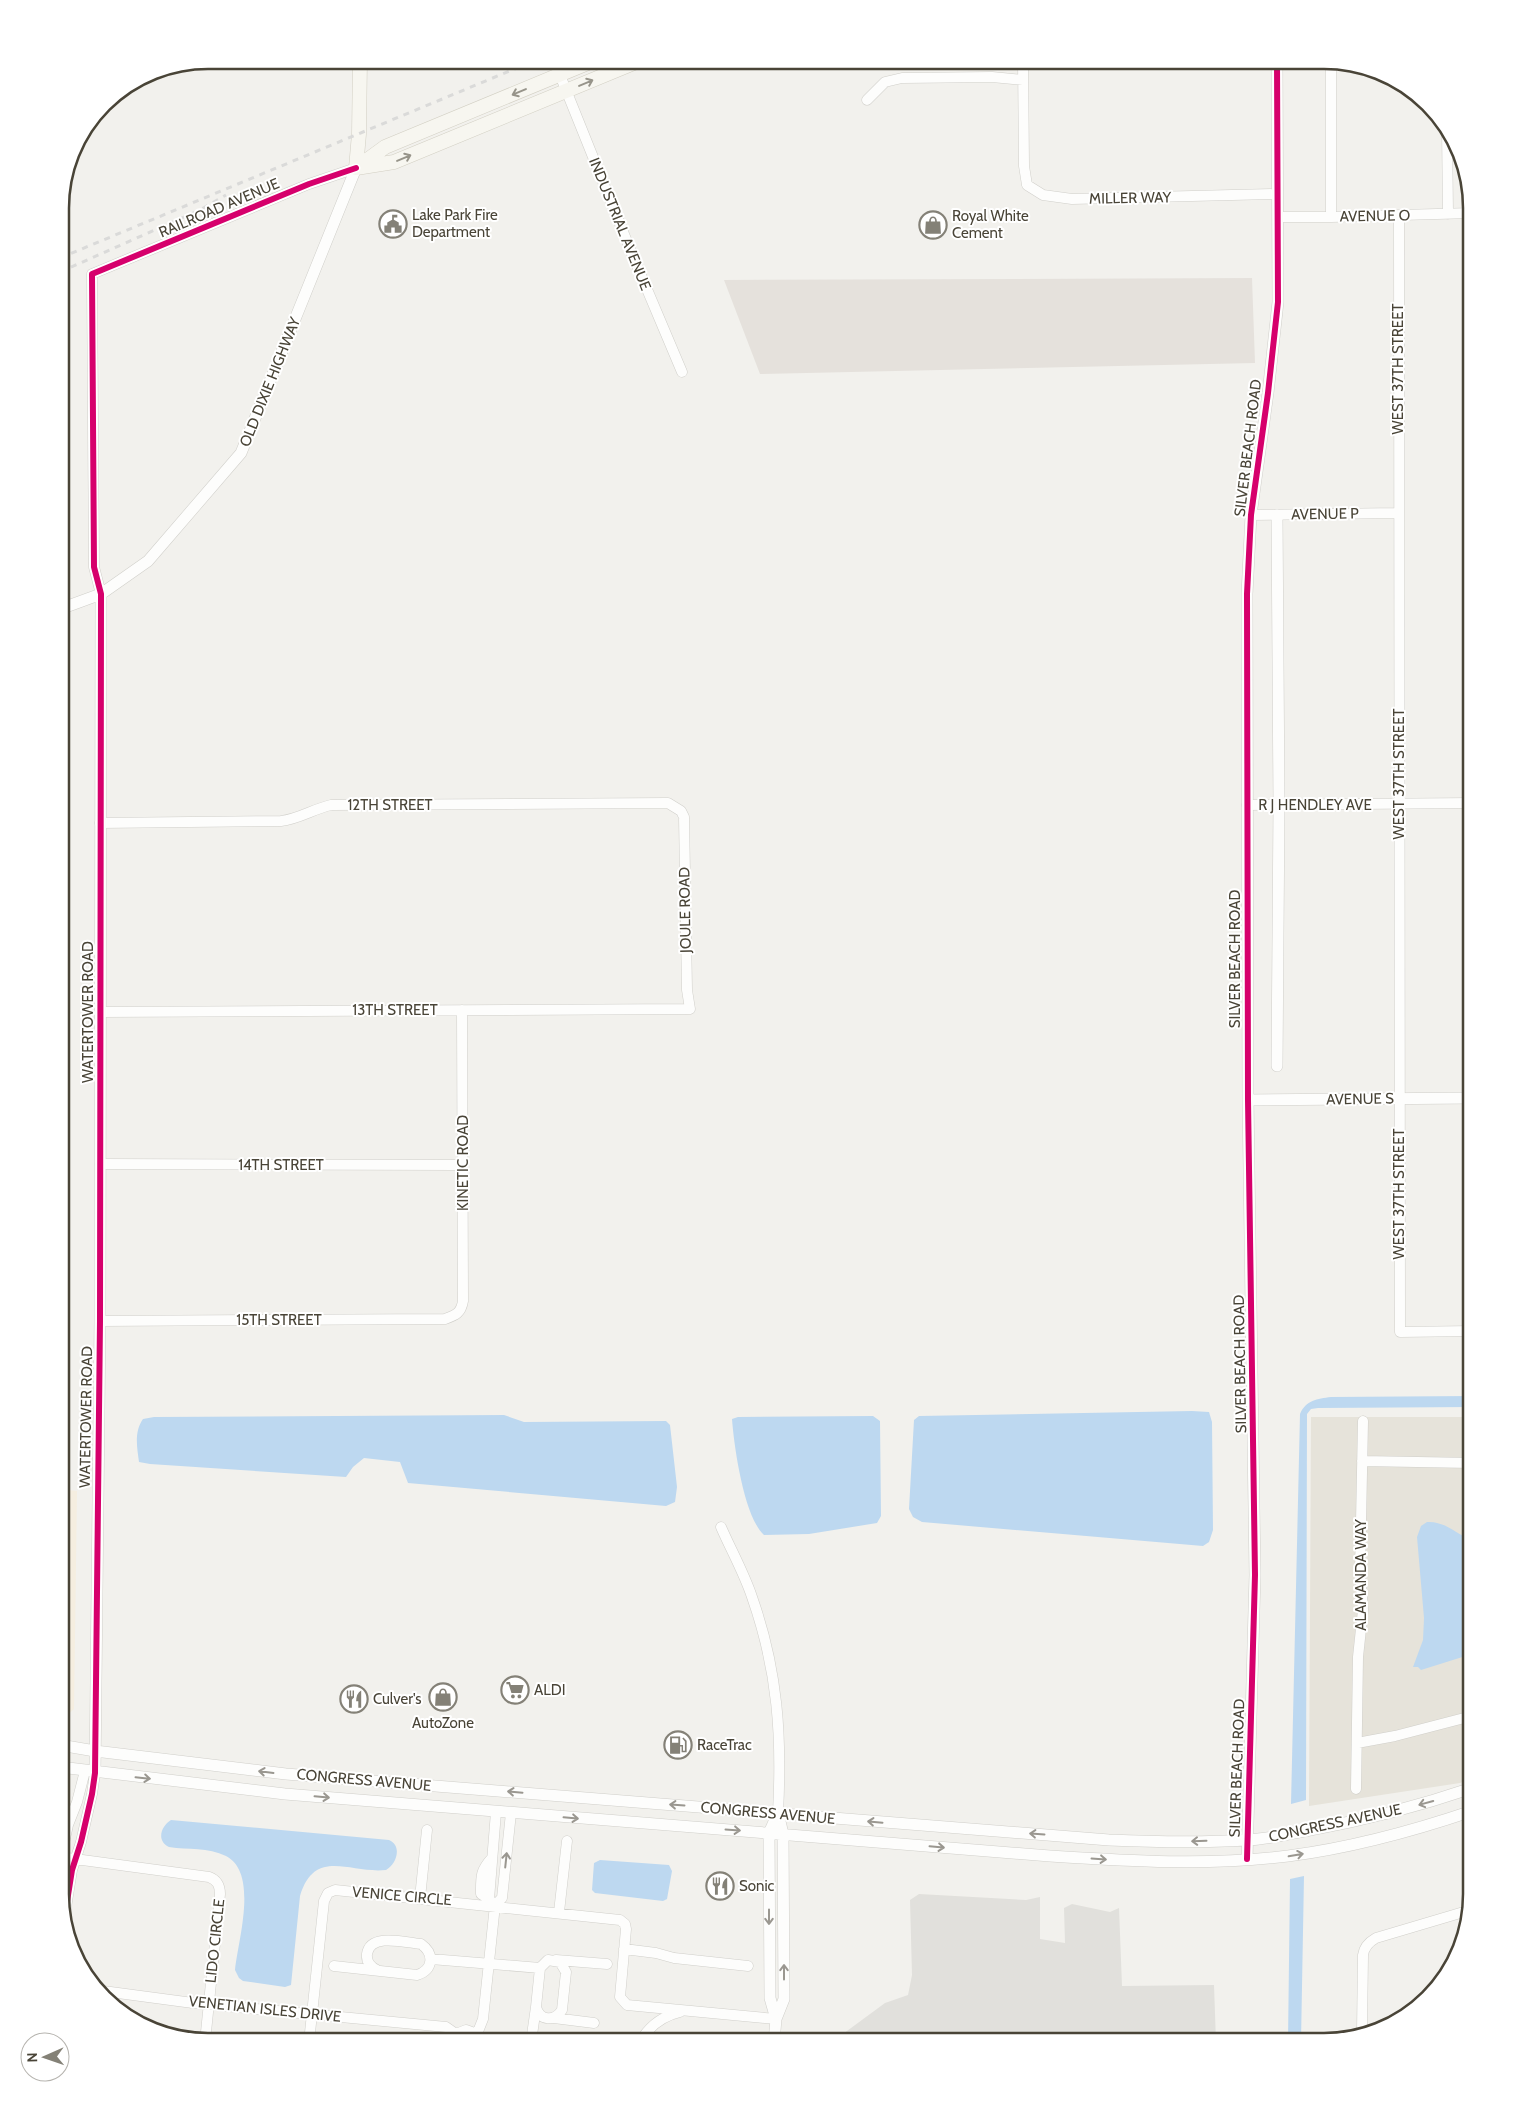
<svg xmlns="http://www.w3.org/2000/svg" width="1532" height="2102" font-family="Cabin,sans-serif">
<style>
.residential{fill:#e6e3da}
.commercial{fill:#f5eee0}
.industrial{fill:#e5e1dc}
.parking{fill:#e1e0dc}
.water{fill:#bdd8f0}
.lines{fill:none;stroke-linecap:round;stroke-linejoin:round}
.minor-casing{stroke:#d0cfca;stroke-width:11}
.tertiary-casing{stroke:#d0cfca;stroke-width:12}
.secondary-casing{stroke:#d2cfc3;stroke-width:15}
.minor{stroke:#fdfdfc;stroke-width:10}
.tertiary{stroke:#fdfdfc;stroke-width:11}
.secondary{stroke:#f7f6f0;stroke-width:14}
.rail{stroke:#dadad9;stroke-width:3;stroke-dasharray:6 6;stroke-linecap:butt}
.cycleway-casing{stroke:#fff;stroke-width:9}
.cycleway{stroke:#d6006c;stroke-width:6}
.oneway{stroke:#97948a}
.oneway2{stroke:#9a9790}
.labels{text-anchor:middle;stroke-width:4;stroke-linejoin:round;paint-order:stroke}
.street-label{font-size:15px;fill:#494437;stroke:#fff}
.poi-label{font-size:15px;fill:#494437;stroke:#fff;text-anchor:start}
.rim{fill:none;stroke:#494437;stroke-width:2.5}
</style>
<rect width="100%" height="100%" fill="#f2f1ed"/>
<path class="residential" d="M1311,1417H1472V1778L1460,1783L1309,1806Z"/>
<path class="commercial" d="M60,1489L77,1491L74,1709L60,1721Z"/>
<path class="industrial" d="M1252,278L1255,363L760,374L724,280Z"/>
<path class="parking" d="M919,1894L1026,1900L1040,1897V1939L1065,1943L1064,1908L1072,1904L1110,1912L1119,1908L1122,1986L1214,1985L1216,2042H832L885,2003L908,1995L912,1975L910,1900Z"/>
<path class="water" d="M1472,1396V1407L1318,1408L1311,1409L1307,1414L1306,1800L1291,1804L1300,1414C1306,1400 1317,1399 1331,1397Z
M1192,1411L1209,1412L1212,1422L1213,1530L1209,1542L1203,1546L922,1522L913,1517L909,1509L914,1420L919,1416Z
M504,1415L524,1422L666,1421L670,1425L677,1487L675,1502L666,1506L408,1483L400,1462L364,1458L353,1467L346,1477L150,1464L139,1462C137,1447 134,1432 143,1419L154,1417Z
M873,1416L880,1421L881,1516L877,1523L809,1534L764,1535C744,1517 734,1446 732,1419L738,1417Z
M1427,1522C1446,1521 1455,1534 1472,1540V1654L1421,1670L1418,1667H1413L1423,1640L1424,1618L1417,1537L1421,1526Z
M171,1820L389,1840C403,1846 396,1865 386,1870C350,1874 315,1847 300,1896L291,1985L285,1987L243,1981L239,1978L235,1970C238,1940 259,1873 226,1856C208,1847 188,1850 169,1847C156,1841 161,1826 171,1820Z
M600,1860L669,1865L672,1871L667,1899L663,1901L595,1893L592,1890L594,1863Z
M1304,1876L1301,2042H1288L1290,1879Z"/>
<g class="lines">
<g class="minor-casing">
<path id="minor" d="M1023,60L1024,166L1027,185L1043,195L1072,199L1277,194
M1331,60V217
M560,75L630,249L682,372
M867,100L885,82L902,78L992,77L1023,80
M1447,129L1448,214
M1399,216L1400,1332L1472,1331
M1278,217H1331L1472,213
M1251,515L1398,513
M101,594L94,567L92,274L309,184L356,168
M1247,805L1472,803
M100,823L281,821C299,819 313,809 331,805L668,803L681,811L684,817L687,990L690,1009L100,1012
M100,1164L462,1165
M100,1321L445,1319C456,1315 461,1313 463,1301L462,1010
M1362,1461L1472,1463
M721,1527C731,1550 744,1573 752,1597C778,1671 782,1736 778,1813
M1357,1743L1395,1736L1472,1716
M1356,1789L1358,1657L1363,1610L1360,1574L1363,1421
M60,1857L209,1877C217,1880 220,1885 220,1894L205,2042
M60,1861L68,1825L77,1802L85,1771
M420,1898L427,1830
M489,1899L481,1894C481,1877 480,1871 492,1858
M495,1905L489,1899L496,1812
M559,1912L567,1841
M65,1914L72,1870L81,1842L92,1794L95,1773
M624,1949L656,1953L674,1958L748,1966
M431,1959L540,1968
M548,1960L560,1962L566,1972L562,2010C554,2022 540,2021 536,2007L540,1968Z
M556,1960L607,1964
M334,1966L417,1975C433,1970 435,1954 421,1944C407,1943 370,1932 367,1954C366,1962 371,1967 377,1970
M103,1991L193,2003L446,2027L456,2034
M554,2018L594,2023
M1362,2032L1363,1955C1364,1947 1369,1942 1376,1938L1467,1911
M477,2034L483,2019L495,1905L502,1898L511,1813
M309,2042L324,1901L328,1893L335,1890L620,1920L625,1924L626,1929L620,1997L627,2005L776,2019
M403,2042V2038
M452,2042L456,2034L466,2030L477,2034L481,2042
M531,2042L536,2007
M640,2042C649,2026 663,2016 680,2012"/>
</g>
<g class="tertiary-casing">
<path id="tertiary" d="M1277,515L1279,805L1277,1066
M60,609L101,594L148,561L241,453L356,168
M1248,1100L1472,1098
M60,1745L95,1751L286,1774L1109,1840C1155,1842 1201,1843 1246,1840C1268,1839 1289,1834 1310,1830C1365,1820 1419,1806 1472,1788
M60,1767L285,1794L1050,1856C1129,1861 1209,1866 1288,1856C1350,1848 1413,1831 1472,1811
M95,1773L100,1321L101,594
M1247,1859L1255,1575L1248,1100L1247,594L1251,515L1268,393L1278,302L1277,60
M776,2019L770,1998L769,1833L778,1813
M774,2042L776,2019L784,1999L783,1834L778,1813"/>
</g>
<g class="secondary-casing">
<path id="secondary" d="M359,166L385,147L595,60
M356,168L394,162L641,60
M356,168L359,134L360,60"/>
</g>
<use href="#minor" class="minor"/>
<use href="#tertiary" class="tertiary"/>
<use href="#secondary" class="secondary"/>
<path class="rail" d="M60,258L536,60
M60,272L200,210L226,195"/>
<g class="cycleway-casing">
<path id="cycleway" d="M1247,1859L1255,1575L1248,1100L1247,594L1251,515L1268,393L1278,302L1277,60
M65,1914L72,1870L81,1842L92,1794L95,1773L100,1321L101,594L94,567L92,274L309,184L356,168"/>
</g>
<use href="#cycleway" class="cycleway"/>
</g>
<defs><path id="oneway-shaft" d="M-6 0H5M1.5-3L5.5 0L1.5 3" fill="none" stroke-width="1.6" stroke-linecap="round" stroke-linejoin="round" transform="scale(1.25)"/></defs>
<g class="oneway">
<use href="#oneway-shaft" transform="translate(586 83) rotate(-23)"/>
<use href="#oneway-shaft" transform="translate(519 92) rotate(157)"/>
<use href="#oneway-shaft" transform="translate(404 158) rotate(-23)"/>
</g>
<g class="oneway2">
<use href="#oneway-shaft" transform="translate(266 1772) rotate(-173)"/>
<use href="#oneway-shaft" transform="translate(143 1778) rotate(6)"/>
<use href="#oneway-shaft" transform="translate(515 1792) rotate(-175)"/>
<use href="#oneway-shaft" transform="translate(322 1797) rotate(5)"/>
<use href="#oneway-shaft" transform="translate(1426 1803) rotate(165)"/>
<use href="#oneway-shaft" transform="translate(677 1805) rotate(-176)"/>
<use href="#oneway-shaft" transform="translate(571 1818) rotate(5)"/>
<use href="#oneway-shaft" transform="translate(875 1822) rotate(-175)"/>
<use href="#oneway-shaft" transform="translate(733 1830) rotate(4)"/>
<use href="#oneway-shaft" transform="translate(1037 1834) rotate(-176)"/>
<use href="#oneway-shaft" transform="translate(1199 1841) rotate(178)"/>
<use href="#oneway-shaft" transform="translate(937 1847) rotate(5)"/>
<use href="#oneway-shaft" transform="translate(1296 1855) rotate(-10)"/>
<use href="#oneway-shaft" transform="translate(1099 1859) rotate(4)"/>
<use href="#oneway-shaft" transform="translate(506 1860) rotate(-84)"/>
<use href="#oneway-shaft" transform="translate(769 1917) rotate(90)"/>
<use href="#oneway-shaft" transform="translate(784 1972) rotate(-90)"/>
</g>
<defs>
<g id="civic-ring" transform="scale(1.4375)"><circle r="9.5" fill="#fff" stroke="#848177" stroke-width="1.5"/><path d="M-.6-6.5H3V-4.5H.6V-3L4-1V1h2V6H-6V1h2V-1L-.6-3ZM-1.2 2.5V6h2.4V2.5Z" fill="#848177"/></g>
<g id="shop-ring" transform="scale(1.4375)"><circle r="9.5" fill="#fff" stroke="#848177" stroke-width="1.5"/><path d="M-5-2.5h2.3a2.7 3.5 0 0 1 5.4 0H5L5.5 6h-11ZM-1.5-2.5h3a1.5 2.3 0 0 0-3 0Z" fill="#848177"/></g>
<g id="supermarket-ring" transform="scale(1.4375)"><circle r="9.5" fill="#fff" stroke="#848177" stroke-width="1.5"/><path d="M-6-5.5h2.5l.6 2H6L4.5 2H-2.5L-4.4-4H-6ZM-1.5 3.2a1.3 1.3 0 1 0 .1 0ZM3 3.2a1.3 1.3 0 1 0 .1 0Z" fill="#848177"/></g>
<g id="restaurant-ring" transform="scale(1.4375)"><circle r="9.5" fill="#fff" stroke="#848177" stroke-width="1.5"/><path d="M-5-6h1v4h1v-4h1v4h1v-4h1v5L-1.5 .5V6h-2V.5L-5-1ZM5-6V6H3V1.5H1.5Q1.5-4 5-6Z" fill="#848177"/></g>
<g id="fuel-ring" transform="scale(1.4375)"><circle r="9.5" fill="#fff" stroke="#848177" stroke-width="1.5"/><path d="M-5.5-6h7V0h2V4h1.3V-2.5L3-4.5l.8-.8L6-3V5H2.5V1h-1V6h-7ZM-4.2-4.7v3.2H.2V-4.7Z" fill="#848177"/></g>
</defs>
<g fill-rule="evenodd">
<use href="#civic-ring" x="393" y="224"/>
<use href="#shop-ring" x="933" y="225"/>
<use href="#supermarket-ring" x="515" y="1690"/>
<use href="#shop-ring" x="443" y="1697"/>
<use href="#restaurant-ring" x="354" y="1699"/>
<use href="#fuel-ring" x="678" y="1745"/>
<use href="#restaurant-ring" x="720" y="1886"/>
</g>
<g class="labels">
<g class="street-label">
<text transform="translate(1130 198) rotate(-1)" y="5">MILLER WAY</text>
<text transform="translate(219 208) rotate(-23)" y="5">RAILROAD AVENUE</text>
<text transform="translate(1375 216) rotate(-1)" y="5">AVENUE O</text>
<text transform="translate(620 224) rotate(68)" y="5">INDUSTRIAL AVENUE</text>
<text transform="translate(1398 369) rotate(-90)" y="5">WEST 37TH STREET</text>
<text transform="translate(270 382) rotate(-68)" y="5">OLD DIXIE HIGHWAY</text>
<text transform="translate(1248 448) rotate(-83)" y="5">SILVER BEACH ROAD</text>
<text transform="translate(1325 514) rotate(-1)" y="5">AVENUE P</text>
<text transform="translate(1399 774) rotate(-90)" y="5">WEST 37TH STREET</text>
<text x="390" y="810">12TH STREET</text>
<text x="1315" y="810">R J HENDLEY AVE</text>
<text transform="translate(685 910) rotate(-91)" y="5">JOULE ROAD</text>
<text transform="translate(1235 959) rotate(-90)" y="5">SILVER BEACH ROAD</text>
<text x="395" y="1015">13TH STREET</text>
<text transform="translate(88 1012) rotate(-90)" y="5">WATERTOWER ROAD</text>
<text transform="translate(1360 1099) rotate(-1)" y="5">AVENUE S</text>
<text transform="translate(463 1163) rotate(-90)" y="5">KINETIC ROAD</text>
<text x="281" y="1170">14TH STREET</text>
<text transform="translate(1399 1194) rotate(-90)" y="5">WEST 37TH STREET</text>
<text x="279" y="1325">15TH STREET</text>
<text transform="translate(1240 1364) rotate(-91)" y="5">SILVER BEACH ROAD</text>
<text transform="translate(86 1417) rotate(-89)" y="5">WATERTOWER ROAD</text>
<text transform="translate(1361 1575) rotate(-90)" y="5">ALAMANDA WAY</text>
<text transform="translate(1237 1768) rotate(-88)" y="5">SILVER BEACH ROAD</text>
<text transform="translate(364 1780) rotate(5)" y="5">CONGRESS AVENUE</text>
<text transform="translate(768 1813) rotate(5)" y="5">CONGRESS AVENUE</text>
<text transform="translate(1335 1823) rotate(-12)" y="5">CONGRESS AVENUE</text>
<text transform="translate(402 1896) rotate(5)" y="5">VENICE CIRCLE</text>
<text transform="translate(215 1941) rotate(-84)" y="5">LIDO CIRCLE</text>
<text transform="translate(265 2009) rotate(6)" y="5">VENETIAN ISLES DRIVE</text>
</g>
<g class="poi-label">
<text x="412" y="220">Lake Park Fire<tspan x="412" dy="17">Department</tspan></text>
<text x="952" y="221">Royal White<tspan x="952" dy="17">Cement</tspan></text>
<text x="534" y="1695">ALDI</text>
<text x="373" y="1704">Culver's</text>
<text x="443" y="1728" text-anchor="middle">AutoZone</text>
<text x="697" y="1750">RaceTrac</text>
<text x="739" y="1891">Sonic</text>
</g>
</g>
<path d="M0 0H1532V2102H0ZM208 69H1324A139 139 0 0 1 1463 208V1894A139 139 0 0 1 1324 2033H208A139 139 0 0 1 69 1894V208A139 139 0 0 1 208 69Z" fill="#fff" fill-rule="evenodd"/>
<path class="rim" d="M208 69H1324A139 139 0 0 1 1463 208V1894A139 139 0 0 1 1324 2033H208A139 139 0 0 1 69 1894V208A139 139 0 0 1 208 69Z"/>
<g transform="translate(45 2057) rotate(268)"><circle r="24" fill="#ffffff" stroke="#b6b4af"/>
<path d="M0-4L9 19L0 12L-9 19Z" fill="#848177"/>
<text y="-8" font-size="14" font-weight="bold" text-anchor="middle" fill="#494437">N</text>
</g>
</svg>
